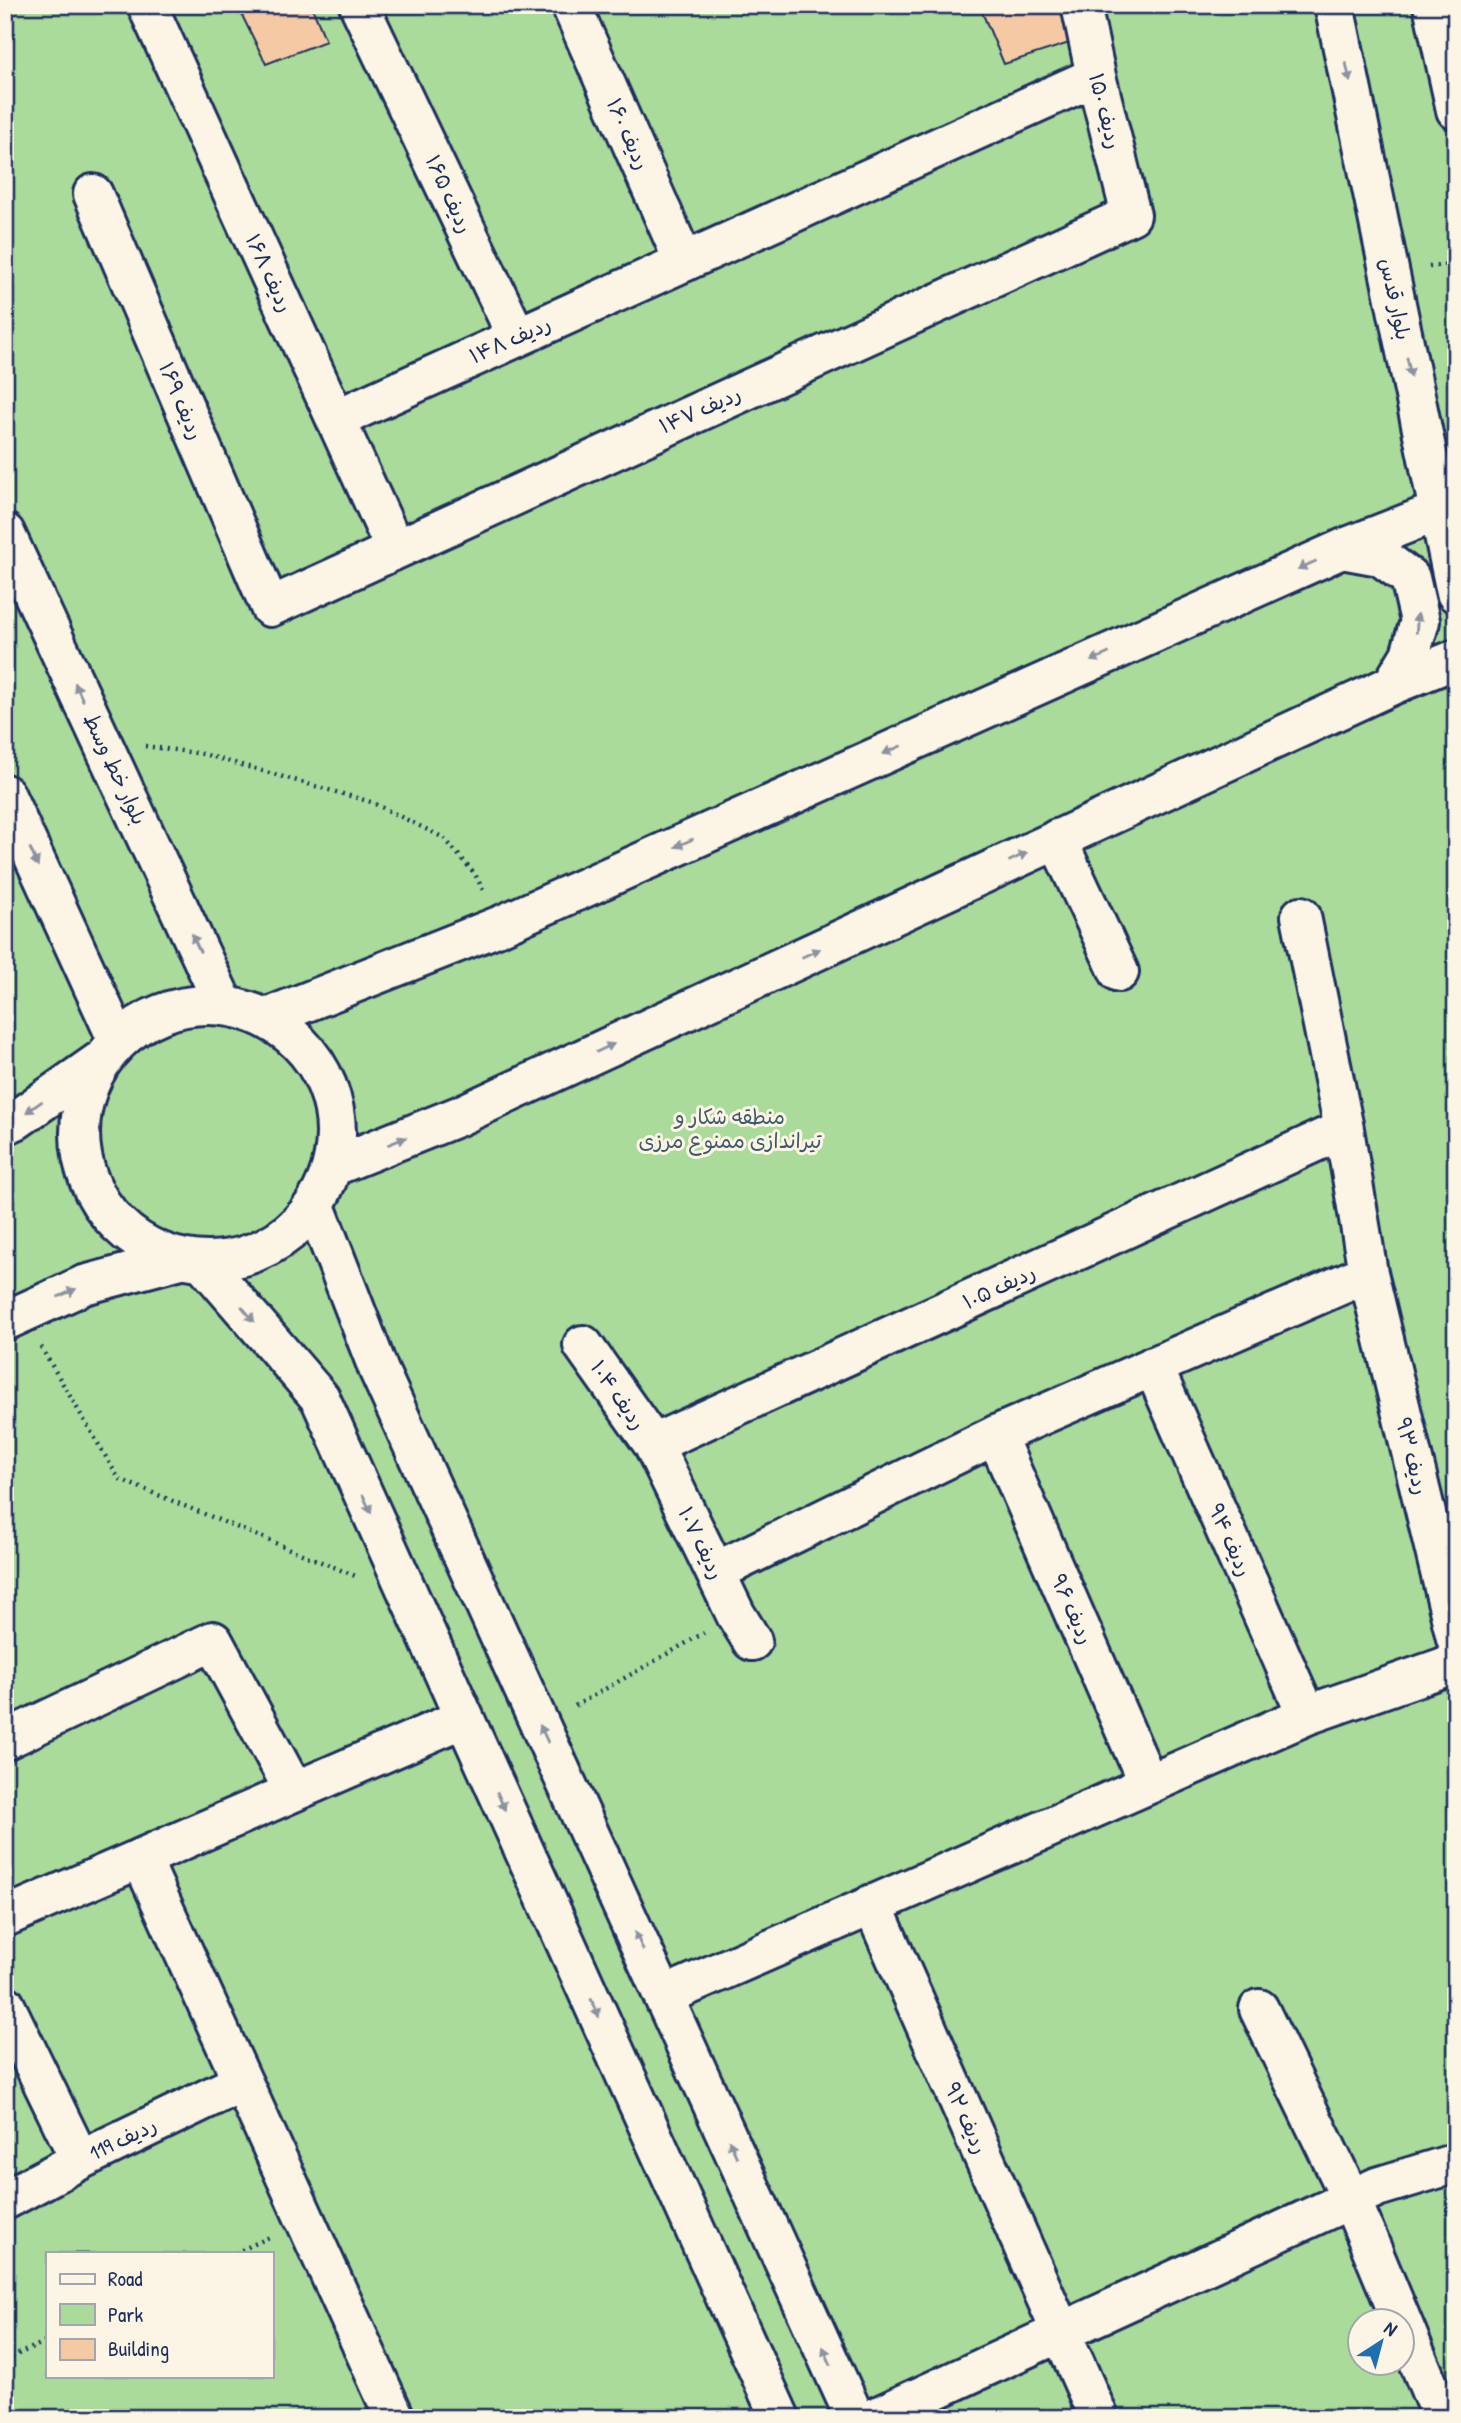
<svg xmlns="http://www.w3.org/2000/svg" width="1461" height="2423" font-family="'Patrick Hand','Playpen Sans Arabic',sans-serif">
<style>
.green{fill:#aadb9b;stroke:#62857c;stroke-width:2;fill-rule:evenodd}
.building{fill:#f5c9a4;stroke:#1b2f5e;stroke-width:2}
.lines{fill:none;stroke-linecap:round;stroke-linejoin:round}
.minor-casing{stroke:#1b2f5e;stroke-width:44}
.tertiary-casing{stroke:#1b2f5e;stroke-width:44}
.secondary-casing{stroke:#1b2f5e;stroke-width:44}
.primary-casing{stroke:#1b2f5e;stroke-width:44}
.path{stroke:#1b2f5e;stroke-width:4.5;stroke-dasharray:2 5;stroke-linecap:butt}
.minor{stroke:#fcf5e5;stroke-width:38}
.tertiary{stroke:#fcf5e5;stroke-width:38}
.secondary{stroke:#fcf5e5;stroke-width:38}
.primary{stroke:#fcf5e5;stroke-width:38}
.oneway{fill:#8c92a2}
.labels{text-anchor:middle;stroke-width:6;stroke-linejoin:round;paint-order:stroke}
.street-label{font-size:21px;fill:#1b2f5e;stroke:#fcf5e5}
.park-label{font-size:21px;fill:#3f5a6d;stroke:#fcf5e5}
</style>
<rect width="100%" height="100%" fill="#fcf5e5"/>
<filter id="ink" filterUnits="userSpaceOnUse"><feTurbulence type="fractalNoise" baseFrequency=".0143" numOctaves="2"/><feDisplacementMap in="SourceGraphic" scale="14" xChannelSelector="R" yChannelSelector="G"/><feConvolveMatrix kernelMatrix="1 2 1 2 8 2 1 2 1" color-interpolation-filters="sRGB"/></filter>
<g filter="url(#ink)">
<path class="green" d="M5,5H1456V2418H5ZM47,2253H271V2376H47ZM1360,2322H1402V2364H1360Z"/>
<path class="building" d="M237,5H311L326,41L266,64Z
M979,5H1065L1088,37L1004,64Z"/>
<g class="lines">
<g class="minor-casing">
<path id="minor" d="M147,5L395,549
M359,5L517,337
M571,5L684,262
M93,194L270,607L1131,215L1096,76L1081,5
M336,419L1096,76
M1057,839L1119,972
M1301,916L1344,1129L1368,1273L1456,1638
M583,1345L653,1444L736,1615L752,1641
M1153,1366L1307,1715
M996,1435L1148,1783
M653,1444L1344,1129
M715,1572L996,1435L1368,1273
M5,1740L213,1641L294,1791
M141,1858L395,2418
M872,1904L1099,2418
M5,1917L464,1718
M664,1996L1307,1715L1456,1663
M5,2005L80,2160
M1259,2009L1351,2199L1442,2418
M5,2200L80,2160L242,2082
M874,2418L1377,2187L1456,2163"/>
</g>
<g class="tertiary-casing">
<path id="tertiary" d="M5,533L224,1005
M5,794L118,1041
M315,1206L379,1371L855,2418
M203,1262L320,1398L780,2418"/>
</g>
<g class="secondary-casing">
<path id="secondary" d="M1342,549L1380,556L1410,578L1420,621L1410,655L1392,685
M80 1133a128 128 0 1 1 256 0a128 128 0 1 1-256 0Z
M266,1018L499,926L1342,549L1439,511
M5,1125L16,1120L100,1061
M334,1166L459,1116L1392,685L1456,659
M5,1321L84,1285L181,1259"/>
</g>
<g class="primary-casing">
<path id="primary" d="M1334,5L1456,593
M1433,5L1456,110"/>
</g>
<path class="path" d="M1429,267L1456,263
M145,746L203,754L371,802L444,838L475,874L483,890
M41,1347L119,1479L358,1577
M575,1706L704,1633
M235,2253L272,2236
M5,2360L47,2341"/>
<use href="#minor" class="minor"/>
<use href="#tertiary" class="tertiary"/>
<use href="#secondary" class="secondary"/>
<use href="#primary" class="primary"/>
</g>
<defs><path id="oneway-solid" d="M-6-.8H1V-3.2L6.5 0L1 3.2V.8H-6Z" transform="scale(1.75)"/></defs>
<g class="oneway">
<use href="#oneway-solid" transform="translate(1348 72) rotate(78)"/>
<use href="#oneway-solid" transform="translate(1409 367) rotate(78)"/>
<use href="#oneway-solid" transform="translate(1307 565) rotate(156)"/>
<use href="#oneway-solid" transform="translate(1417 623) rotate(-86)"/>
<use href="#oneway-solid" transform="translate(1100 657) rotate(156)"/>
<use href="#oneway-solid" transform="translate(79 692) rotate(-115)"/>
<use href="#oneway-solid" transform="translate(892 750) rotate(156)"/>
<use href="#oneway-solid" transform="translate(684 843) rotate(156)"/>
<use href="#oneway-solid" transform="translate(34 857) rotate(66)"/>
<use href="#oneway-solid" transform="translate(1018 857) rotate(-25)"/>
<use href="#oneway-solid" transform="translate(196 943) rotate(-115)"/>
<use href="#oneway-solid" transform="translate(811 953) rotate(-25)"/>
<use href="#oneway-solid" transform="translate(605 1048) rotate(-25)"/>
<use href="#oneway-solid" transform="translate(34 1107) rotate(145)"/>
<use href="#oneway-solid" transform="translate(397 1141) rotate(-22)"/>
<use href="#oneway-solid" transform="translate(67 1293) rotate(-24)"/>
<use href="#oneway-solid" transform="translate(248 1314) rotate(50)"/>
<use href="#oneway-solid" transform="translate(367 1504) rotate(66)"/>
<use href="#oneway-solid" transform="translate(544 1734) rotate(-115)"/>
<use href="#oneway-solid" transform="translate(501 1801) rotate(66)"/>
<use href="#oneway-solid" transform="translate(639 1941) rotate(-115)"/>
<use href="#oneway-solid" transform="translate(595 2008) rotate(66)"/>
<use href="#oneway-solid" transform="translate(733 2149) rotate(-114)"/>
<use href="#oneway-solid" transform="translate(827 2356) rotate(-114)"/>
</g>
</g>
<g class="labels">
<g class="street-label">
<text transform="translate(1105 111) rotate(76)" y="7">ردیف ۱۵۰</text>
<text transform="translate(628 134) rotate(66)" y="7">ردیف ۱۶۰</text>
<text transform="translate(449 194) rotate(65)" y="7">ردیف ۱۶۵</text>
<text transform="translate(269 273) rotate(65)" y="7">ردیف ۱۶۸</text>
<text transform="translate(1395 299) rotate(78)" y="7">بلوار قدس</text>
<text transform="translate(510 340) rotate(-24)" y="7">ردیف ۱۴۸</text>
<text transform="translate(181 401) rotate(67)" y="7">ردیف ۱۶۹</text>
<text transform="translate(700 410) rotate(-24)" y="7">ردیف ۱۴۷</text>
<text transform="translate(115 769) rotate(65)" y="7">بلوار خط وسط</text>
<text transform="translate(999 1287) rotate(-25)" y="7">ردیف ۱۰۵</text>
<text transform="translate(618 1395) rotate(55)" y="7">ردیف ۱۰۴</text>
<text transform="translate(1412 1456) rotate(76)" y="7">ردیف ۹۳</text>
<text transform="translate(1230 1540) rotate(66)" y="7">ردیف ۹۴</text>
<text transform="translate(701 1543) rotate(64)" y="7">ردیف ۱۰۷</text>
<text transform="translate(1072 1609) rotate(66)" y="7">ردیف ۹۶</text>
<text transform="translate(966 2118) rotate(66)" y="7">ردیف ۹۲</text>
<text transform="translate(123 2139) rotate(-26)" y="7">ردیف 119</text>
</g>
<g class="park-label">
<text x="730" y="1124">منطقه شکار و<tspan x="730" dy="24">تیراندازی ممنوع مرزی</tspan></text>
</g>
</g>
<rect width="1461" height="2423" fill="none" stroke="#fcf5e5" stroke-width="28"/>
<rect x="14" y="14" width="1433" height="2395" fill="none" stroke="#1b2f5e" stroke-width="2.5" filter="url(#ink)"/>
<rect x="46" y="2252" width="228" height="126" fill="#fcf5e5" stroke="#a2a6af" stroke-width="2"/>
<rect x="60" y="2274" width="35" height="10" fill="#fcf5e5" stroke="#a2a6af" stroke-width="2"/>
<text x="108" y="2286" font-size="21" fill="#1b2f5e">Road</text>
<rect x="60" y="2304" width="35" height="21" fill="#aadb9b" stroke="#a2a6af" stroke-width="2"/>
<text x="108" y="2322" font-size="21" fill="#1b2f5e">Park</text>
<rect x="60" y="2339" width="35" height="21" fill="#f5c9a4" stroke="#a2a6af" stroke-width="2"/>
<text x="108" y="2356" font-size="21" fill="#1b2f5e">Building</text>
<g transform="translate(1381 2342) rotate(36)"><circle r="33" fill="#fcf5e5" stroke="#a2a6af" stroke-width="2"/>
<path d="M0-5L12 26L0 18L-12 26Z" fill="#1f6fb2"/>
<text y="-10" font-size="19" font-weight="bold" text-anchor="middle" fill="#1b2f5e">N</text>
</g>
</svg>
